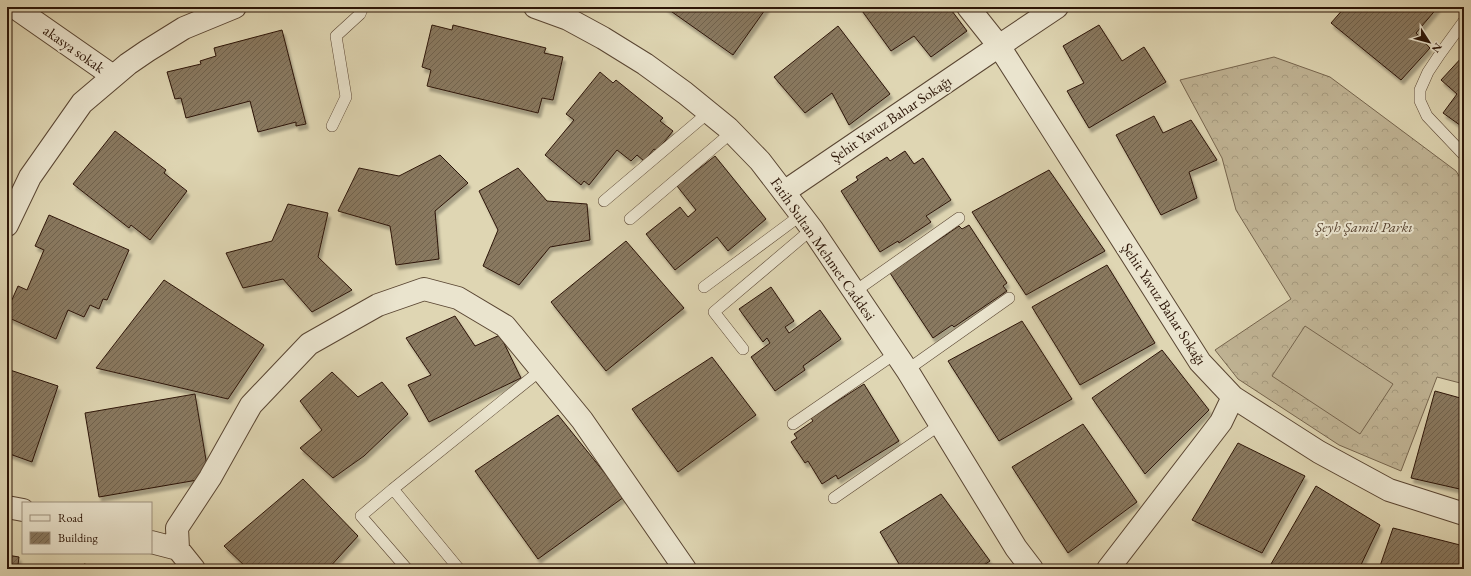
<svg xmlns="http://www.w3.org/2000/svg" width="1471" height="576" font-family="'EB Garamond',serif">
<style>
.forest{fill:url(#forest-crowns);stroke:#76654e}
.garden{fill:#c1b596;stroke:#76654e}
.building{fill:url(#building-hatch);stroke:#2c1507;filter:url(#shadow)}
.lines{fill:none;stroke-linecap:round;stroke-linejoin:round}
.service-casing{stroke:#594532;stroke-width:12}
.minor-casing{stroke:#594532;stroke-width:24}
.tertiary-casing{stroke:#594532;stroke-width:24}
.service{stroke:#eae4ce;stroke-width:11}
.minor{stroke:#eae4ce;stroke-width:22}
.tertiary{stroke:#eae4ce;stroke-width:22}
.labels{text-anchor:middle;stroke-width:4;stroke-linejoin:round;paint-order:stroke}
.street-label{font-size:15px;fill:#2c1507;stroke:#eae4ce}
.park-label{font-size:15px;font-style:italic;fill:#594532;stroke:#eae4ce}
</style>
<defs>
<pattern id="forest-crowns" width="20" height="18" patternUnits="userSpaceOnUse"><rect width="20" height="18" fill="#c1b596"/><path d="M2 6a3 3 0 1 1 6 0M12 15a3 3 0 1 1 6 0" fill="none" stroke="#a69b80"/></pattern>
<pattern id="building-hatch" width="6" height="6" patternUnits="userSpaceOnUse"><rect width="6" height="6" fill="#897960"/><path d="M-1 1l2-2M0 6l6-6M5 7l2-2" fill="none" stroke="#70624d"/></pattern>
<filter id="shadow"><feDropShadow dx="2.5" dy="4.5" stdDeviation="1" flood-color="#0004"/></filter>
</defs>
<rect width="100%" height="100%" fill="#dfd6b3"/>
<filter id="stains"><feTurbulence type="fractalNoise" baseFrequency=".005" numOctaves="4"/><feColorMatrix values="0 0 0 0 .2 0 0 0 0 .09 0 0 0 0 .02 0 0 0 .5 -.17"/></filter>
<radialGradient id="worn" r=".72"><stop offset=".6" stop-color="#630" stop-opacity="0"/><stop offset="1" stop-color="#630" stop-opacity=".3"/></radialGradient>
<path class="forest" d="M1274,57L1330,77L1456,171L1464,184V384L1437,377L1401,471L1339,445L1238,379L1215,350L1291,299L1236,210L1222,158L1180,80Z"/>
<path class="garden" d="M1305,326L1393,384L1360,434L1272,376Z"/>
<path class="building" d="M665,7H767L733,55Z
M862,7H949L967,31L931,57L914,36L891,51L860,8Z
M1345,7H1438L1416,33L1430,48L1401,80L1331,23Z
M432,25L452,30L453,25L546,48L544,53L563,57L553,100L542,98L538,113L427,86L431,70L422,67Z
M1099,25L1122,61L1144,47L1166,82L1089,128L1067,91L1084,83L1063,46Z
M838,26L890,94L849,125L832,93L805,113L774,77Z
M282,30L306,124L296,126V122L258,132L250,101L186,118L181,98L175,99L167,72L201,64L200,61L216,56L214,48Z
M1464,55V128L1443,113L1457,94L1441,80Z
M600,72L613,83L616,80L663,118L660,121L673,131L657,151L654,149L644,161L637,155L631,161L617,150L589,185L584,181L581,185L545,155L574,120L566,114Z
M1154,116L1163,133L1191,120L1217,160L1189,172L1197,198L1161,215L1116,135Z
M115,131L166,170L164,173L187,191L150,240L131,225L129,228L73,184Z
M905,151L914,164L923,158L951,200L926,216L931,222L899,243L898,241L880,252L841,191L858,180L856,177L887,157L890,161Z
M440,155L468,183L435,211L439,259L396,265L390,226L338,211L359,168L399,176Z
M715,156L766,219L728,251L717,237L675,270L646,234L680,207L688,217L696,210L677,186Z
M518,168L547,201L587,204L590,240L550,247L519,285L483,266L498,230L479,191Z
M1049,170L1105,251L1026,295L972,212Z
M288,204L328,213L318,257L352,290L312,312L283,279L243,288L226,253L272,241Z
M49,215L129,250L107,300L103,299L99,309L90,305L84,317L68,310L56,339L7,317V311L18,286L27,290L44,250L35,246Z
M969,225L1007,283L1003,286L1007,291L954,327L952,325L933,338L890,273L959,226L962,229Z
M626,241L684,308L606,371L551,302Z
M1107,265L1155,343L1080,385L1032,307Z
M164,280L264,345L228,399L96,368Z
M771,287L794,321L785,327L789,333L820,310L841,339L803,366L805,370L775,391L751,357L770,343L767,338L763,342L739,309Z
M455,316L475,346L500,335L521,378L429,422L408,385L431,375L406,338Z
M1022,321L1072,399L999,441L948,361Z
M1162,350L1209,410L1145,474L1092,398Z
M712,357L756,415L678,472L632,409Z
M7,369L58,386L32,462L7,453Z
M332,372L358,397L382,382L408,414L364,456L333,478L300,448L322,430L300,401Z
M864,384L899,441L838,479L836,475L822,484L808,461L805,463L791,442L797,438L794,434L813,421L811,418Z
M1435,391L1464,399V490L1411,478Z
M195,394L209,478L99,497L85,413Z
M558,415L624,497L538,559L475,471Z
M1083,424L1137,502L1068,553L1012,467Z
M1238,443L1305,476L1262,553L1192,520Z
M303,479L358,536L328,569H248L224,546Z
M1316,486L1380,525L1359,569H1280L1271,564Z
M941,494L990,561L978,569H902L880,532Z
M1393,528L1464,546V569H1379Z
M7,555L19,557L18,565H22L21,569H7Z
M84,564L106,569H82Z"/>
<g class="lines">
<g class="service-casing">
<path id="service" d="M1464,21L1440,54L1428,72L1420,90V101L1427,116L1464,155
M332,126L346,97L336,36L360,14L363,7
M604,201L709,112
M630,219L732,132
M704,287L801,215
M854,292L959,218
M743,349L714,312L812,229
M907,370L1009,298
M793,424L896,353
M393,489L459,569
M834,498L941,424
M407,569L361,516L393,489L541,370"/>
</g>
<g class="minor-casing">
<path id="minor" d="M14,7L113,76
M1057,7L999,46L1200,362L1233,397L1319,452L1389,490L1464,514
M784,192L999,46L968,7
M7,507L23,510
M151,542L178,549
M194,569L178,549L177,528L210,478L251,405L309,344L378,305L424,289L458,298L505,326L582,420L685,569
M1108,569L1221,422L1233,397"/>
</g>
<g class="tertiary-casing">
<path id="tertiary" d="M535,7L568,19L603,38L645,64L685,93L728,128L760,161L812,229L907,370L1016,548L1032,569
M7,225L30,177L82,103L128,64L147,51L184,28L235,7"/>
</g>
<use href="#service" class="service"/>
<use href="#minor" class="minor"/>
<use href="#tertiary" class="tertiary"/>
</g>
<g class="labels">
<g class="street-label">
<text transform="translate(74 49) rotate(35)" y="5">akasya sokak</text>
<text transform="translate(891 119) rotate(-34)" y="5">Şehit Yavuz Bahar Sokağı</text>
<text transform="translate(823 249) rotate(55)" y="5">Fatih Sultan Mehmet Caddesi</text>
<text transform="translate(1164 304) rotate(57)" y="5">Şehit Yavuz Bahar Sokağı</text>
</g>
<g class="park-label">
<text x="1364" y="232">Şeyh Şamil Parkı</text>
</g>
</g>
<rect width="1471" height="576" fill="none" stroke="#dfd6b3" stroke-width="24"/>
<rect x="8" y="8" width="1455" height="560" fill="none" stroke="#2c1507" stroke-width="2"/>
<rect x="12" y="12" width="1447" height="552" fill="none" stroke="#2c1507"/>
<rect x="22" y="502" width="130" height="52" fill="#eae4ce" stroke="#9e917e"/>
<rect x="30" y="515" width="20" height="6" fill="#eae4ce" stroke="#9e917e"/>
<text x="58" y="522" font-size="12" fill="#2c1507">Road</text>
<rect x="30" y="532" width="20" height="12" fill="url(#building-hatch)" stroke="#9e917e"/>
<text x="58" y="542" font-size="12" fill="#2c1507">Building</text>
<g transform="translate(1429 42) rotate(126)" stroke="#eae4ce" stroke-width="3" paint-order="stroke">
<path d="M0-3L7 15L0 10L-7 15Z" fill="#2c1507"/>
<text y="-6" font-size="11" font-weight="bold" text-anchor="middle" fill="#2c1507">N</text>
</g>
<rect width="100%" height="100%" filter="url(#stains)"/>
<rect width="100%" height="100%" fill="url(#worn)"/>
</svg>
